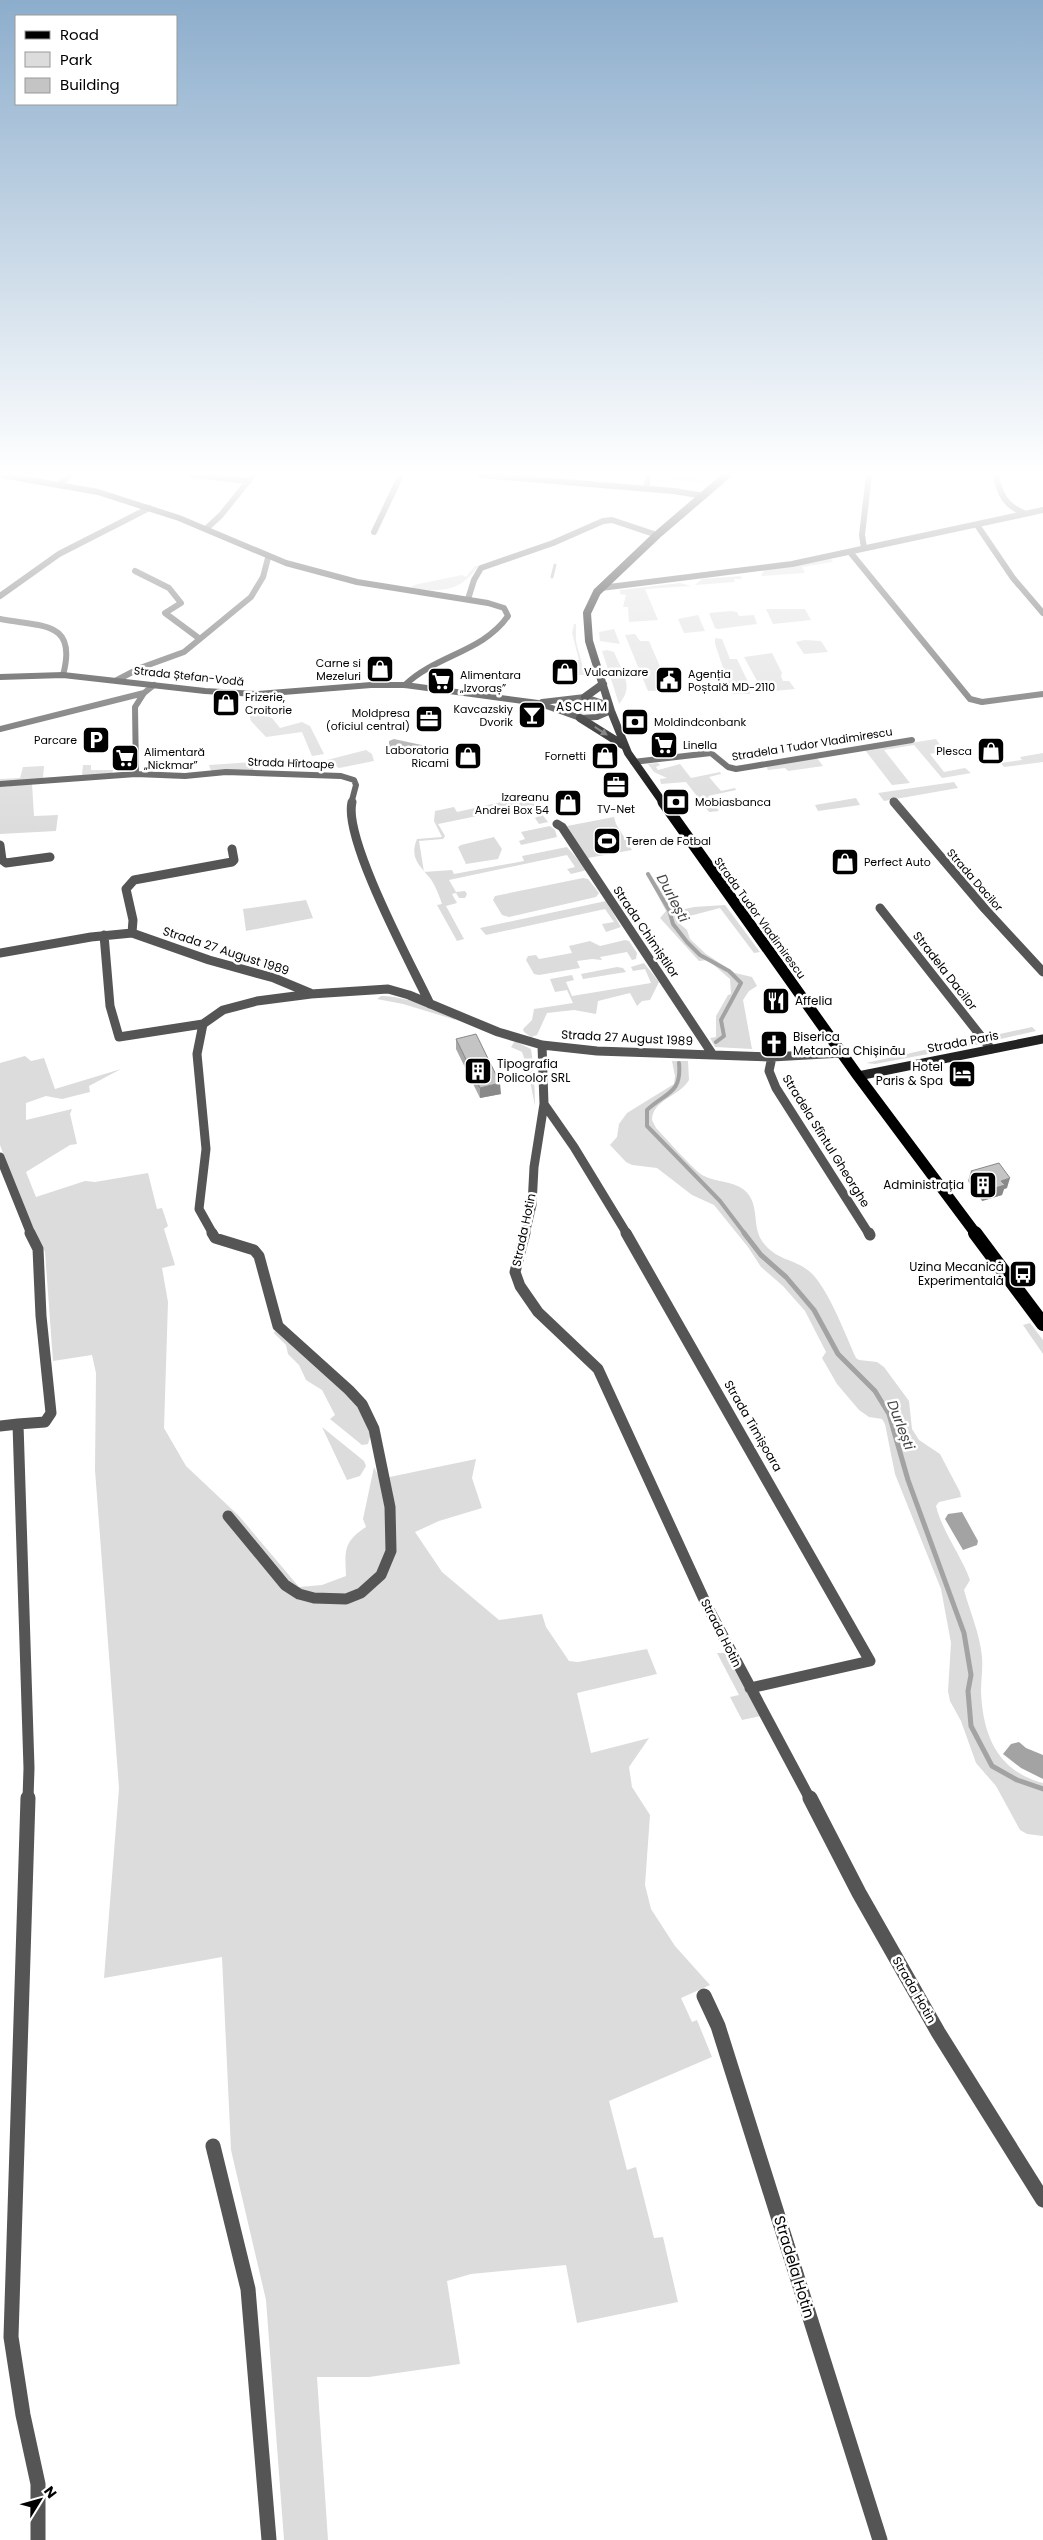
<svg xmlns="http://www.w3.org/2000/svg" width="1043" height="2540" font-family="Poppins,sans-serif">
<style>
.green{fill:#dcdcdc}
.water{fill:#a3a3a3}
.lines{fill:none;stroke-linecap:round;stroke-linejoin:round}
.stream-far2{stroke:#a3a3a3;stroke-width:3}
.stream-far1{stroke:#a3a3a3;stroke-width:4}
.stream{stroke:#a3a3a3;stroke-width:5}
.street-far3{stroke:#555;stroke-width:6}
.street-far2{stroke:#555;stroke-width:9}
.street-far1{stroke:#555;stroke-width:11}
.street{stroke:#555;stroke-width:15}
.secondary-far1{stroke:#222;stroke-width:6}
.secondary{stroke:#222;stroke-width:9}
.primary-far2{stroke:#000;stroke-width:8}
.primary-far1{stroke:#000;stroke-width:11}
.primary{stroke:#000;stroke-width:14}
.wall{fill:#a9a9a9}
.shaded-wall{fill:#898989}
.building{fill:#c4c4c4;stroke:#898989}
.oneway{fill:#595959}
.labels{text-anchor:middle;stroke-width:5;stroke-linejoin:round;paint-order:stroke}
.far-poi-label{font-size:11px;fill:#000;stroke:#fff;text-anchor:start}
.far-street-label{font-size:11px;fill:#000;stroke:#fff}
.far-quarter-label{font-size:12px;letter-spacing:1px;fill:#000;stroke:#fff}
.street-label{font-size:12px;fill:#000;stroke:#fff}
.poi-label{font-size:12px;fill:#000;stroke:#fff;text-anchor:start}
.water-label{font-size:14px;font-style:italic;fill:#444;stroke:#fff}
.near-street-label{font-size:15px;fill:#000;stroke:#fff}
</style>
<rect width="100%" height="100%" fill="#fff"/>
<path class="green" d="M653,475H696L695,477L706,479L703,483L663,479L662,481H653Z
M831,559L833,562L802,567L805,573L761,576L764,570Z
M475,566H478C459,593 441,592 411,588L414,585L462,575L466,577Z
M740,576L742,579H734L735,582L695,585L702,579Z
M680,583L691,586L645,589L658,620L629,622L628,607H623L626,595L620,594V590Z
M766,609H805L811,620L773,624Z
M731,611L737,612L739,616L754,615L757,624L718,629L715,628L709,613Z
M698,615L705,631L684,633L678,619Z
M574,624H576V641L585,675H574V660H579L572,633Z
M614,629L620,644L600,641L599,632Z
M635,634L640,641H649L670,690L648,691L625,635Z
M715,638L722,639L730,659H737L748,682L750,694H732L715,644Z
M805,640L821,641L828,652L804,654L796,642Z
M607,650L614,652C622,672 635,686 619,704L602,651Z
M772,653L782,673L781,676L783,681H789L795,689L763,692L744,657Z
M585,700L597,703L599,709C587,719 572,711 559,707V703Z
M247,709L272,718L280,728L302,722L310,726L324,754L312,756L302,732L266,737L251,721Z
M936,739L944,751L930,754L944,772L965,768L971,773L942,778L914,745L884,750L910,783L892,785L865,750Z
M366,750L372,754L374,761L339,768L327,760Z
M1043,753V762L1004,767L1001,763L1022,760L1020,757Z
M817,758L823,766L788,771L785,768L768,770L766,766Z
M253,762V770L211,771L209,765Z
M658,763L660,765L656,767L658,770L680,764L691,778L720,772L721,774L709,777L721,791L735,788L736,790L708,796L719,811L709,812L686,782L661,784L660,779L667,778L654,772L648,764Z
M83,765H91V770H113L112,774L0,782V779L20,778L23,767L44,766L43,778L82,775Z
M954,782L958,788L884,801L878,793Z
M32,784L34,816L58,815L56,831L0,834V787Z
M528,796L548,822L539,824L535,818L539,816L531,805L438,824L445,836L443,839L419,841L424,872L452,870L454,874L524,861L522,856L567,847L587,870L571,874L567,869L575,867L567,855L449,880L456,892L465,891L467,894L465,898H459L456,893L452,894L457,903L446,906L464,939L457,941L437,905L442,904C439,895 435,885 430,878C420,866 409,858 417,839L442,837L434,821L435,811L454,807L457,812Z
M856,798L860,805L818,811L815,805Z
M614,817L616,824L632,850L588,858L567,826Z
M550,826L555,830L557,837L521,845L519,841L525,839L521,832Z
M494,837L502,849L498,859L466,864L458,847L461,845Z
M646,873H649L676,911L694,907L725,905L760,952L754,953L720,908L678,919L680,924L687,930L690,939L706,954L735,973L752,977L757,986L749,991L743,1000L752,1049L715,1047L710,1038L716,1037V1016L728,995L731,994L730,979L708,960L699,961L660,918L666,911Z
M583,878L588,879L599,893L596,897L509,917L502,915L493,900L495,896Z
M306,900L313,918L246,931L243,909Z
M606,901L621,927L606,932L602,924L614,922L605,909L486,935L480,928Z
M625,940L629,941L637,953L636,959L632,960L627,952L600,957L602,960L592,959L577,961L580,968L539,975L534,974L526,960L528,956L536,955L539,959L572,953L569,946L590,941L600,946Z
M644,963L659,982L650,1000L642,1001L637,1006L630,993L598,1001L596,1014L574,1010L547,1013L537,1035L531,1037L524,1032L523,1029L532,1020L534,1009L573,1003L567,990L555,992L550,979L572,975L574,980L566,982L572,996L651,983L645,969L633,971L631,967Z
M617,967L623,968L626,972L583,979L581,974Z
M381,996C398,995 443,1008 456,1020L403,1004L377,999Z
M1032,1027L1036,1031L992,1041L986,1037Z
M978,1038L981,1044L875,1064L866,1063Z
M515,1041L531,1049L534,1071L535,1106L527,1066L522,1052L511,1047Z
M25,1056L31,1061L44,1058L55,1089L121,1069L89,1086L90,1092L62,1099L46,1096L26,1103V1120L72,1109L70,1114L77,1144L70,1145L26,1172L36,1197L85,1181L95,1182L148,1173L157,1209L162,1208L168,1226L164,1229L175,1265L162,1268L168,1302L164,1428L186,1466L239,1516L299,1587L322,1585L346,1576C345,1551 343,1542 366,1527L363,1519L374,1467L380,1479L476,1459L472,1478L482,1508L439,1521L415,1532L442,1572L499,1620L542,1614L546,1627L569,1661L578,1662L647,1649L657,1674L577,1693L591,1753L649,1738L629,1767L632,1787L650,1815L645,1885L651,1909L675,1946L710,1985L681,1998L692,2022L697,2020L712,2057L609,2101L627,2170L636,2167L654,2238L663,2237L678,2302L577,2323L566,2265L471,2274L447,2281L460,2364L369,2377H317L328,2540H284L266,2300L231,2150L222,1957L104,1978L119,1788L95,1470L96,1373L92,1355L53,1361L45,1252L21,1202L0,1145V1063Z
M672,1061H688L689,1080C680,1096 652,1100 652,1120L656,1128C664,1136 696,1173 704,1176C716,1182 732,1181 743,1189C761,1203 751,1224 762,1241C776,1261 793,1258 809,1271C828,1287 845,1334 856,1358L859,1360L877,1362L884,1367L909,1401L912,1429L919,1440L940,1454L960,1492L961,1497L939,1502L936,1506C943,1533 961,1555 970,1580L964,1590C970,1612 980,1634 982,1657C983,1668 981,1680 981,1692C983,1735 997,1771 1043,1783V1836L1027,1834L1020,1830L996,1786L976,1763L961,1721L950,1701L948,1691L951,1643L941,1589L895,1474L885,1424L882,1419L869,1417L859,1410L837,1384L822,1358L826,1352L805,1311L783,1286L761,1267L748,1247L714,1205L692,1195L657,1168L632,1165L626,1162L610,1145L617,1137L619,1124L627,1113L674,1084L675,1076Z
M1030,1323L1043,1340V1354L1023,1325Z
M275,1331L354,1400L371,1434L368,1444L362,1445L330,1419L335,1415L322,1390L306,1380L299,1365L288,1354L286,1345L274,1333Z
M322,1427L364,1461L366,1466L360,1476L347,1480Z
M717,1653H725L761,1716L742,1720L730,1697L739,1695Z"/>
<path class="water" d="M394,739L431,747V750L389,747V741Z
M962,1512L978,1541L977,1545L963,1550L945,1519L948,1514Z
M1019,1742L1026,1748L1043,1755V1779L1021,1768L1003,1754L1011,1744Z"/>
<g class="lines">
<path class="stream-far2" d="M552,577L555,565"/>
<path class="stream-far1" d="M648,874L669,910L673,924L687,942L700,955L729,971L741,983L721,1020L724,1036L716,1042
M679,1063C682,1094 666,1092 647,1110V1126L720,1201L745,1234"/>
<path class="stream" d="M744,1233L761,1255L786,1277L814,1310L838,1354L875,1391L889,1414L908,1480L964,1633L971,1675L968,1691L971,1726L992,1766L1017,1780L1043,1789"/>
<path class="street-far3" d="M192,475L249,481
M996,475C999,494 1006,506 1024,513
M59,484L71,475
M646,488L649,475
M977,525L1013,578L1043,613
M206,529L221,515L253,475
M374,532L401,475
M864,548L862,535L869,475
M850,552L970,699L982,702L1043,694
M135,571L169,588L181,603L165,613L200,639
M601,588L792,564L1043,510
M0,596L59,554L149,508
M468,599L474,580L481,568L553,543L603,521L612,520L657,535
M0,619C41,627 78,620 63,675
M117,680L140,668L184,652L251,597L263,577L268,558
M154,685L144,693L135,707L136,774L185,776L226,772L341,776L354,780L356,785L351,804
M0,729L144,693
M633,762L711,753L728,767L736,769L912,740
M0,784L136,774
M893,801L895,804"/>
<path class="street-far2" d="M352,802C343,839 412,966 430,1004
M894,802L985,909L1043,972
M557,824L562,827L713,1055
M0,845L2,860L6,863L50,857
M880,908L991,1049
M132,933L133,920L126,889L134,880L232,862L234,860L232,849
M104,935L110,1006L119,1037L203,1024L223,1010L257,1001L311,994L388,989L409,995L498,1032L542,1045L597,1051L772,1057L842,1053
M0,953L91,937L132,933L209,960L274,978L310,993
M203,1024L197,1054L206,1149L199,1209L213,1234
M772,1057L769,1071L776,1088L869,1234
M544,1104L574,1147L627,1234
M0,1157L31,1234
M525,1234L532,1205L534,1167L544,1104L542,1045"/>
<path class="street-far1" d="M212,1233L215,1238L254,1250L259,1256L278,1326L349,1390L362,1404L374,1429L390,1507L391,1551L381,1575L361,1593L346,1599L314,1598L299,1594L285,1585L228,1516
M525,1233L515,1272L520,1286L538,1312L598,1369L707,1606L810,1799
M626,1233L870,1661L750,1688
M869,1233L870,1235
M0,1426L18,1424
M28,1799L29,1768L18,1424L45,1422L51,1413L41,1316L38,1249L30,1233"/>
<path class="street" d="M28,1798L11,2337L23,2415L38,2484V2540
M810,1798L859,1893L938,2032L1043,2200
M704,1996L718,2026L880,2540
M213,2146L248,2289L269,2540"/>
<path class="secondary-far1" d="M1,475L98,492L179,518L286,563L357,582L488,603L504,608L508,616C483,652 436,655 405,685
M481,475L674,491L704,496
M0,677L63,675L205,691L258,694L371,685H405L538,703L580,718L597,717L611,711
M542,702L585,697L609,705"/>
<path class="secondary" d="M858,1076L1043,1039"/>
<path class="primary-far2" d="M585,697L603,684
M580,718L623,745
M664,804L628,753L611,711L589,641L587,613L597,592L657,535L727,475"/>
<path class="primary-far1" d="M663,802L858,1076L976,1234"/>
<path class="primary" d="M975,1233L1043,1324"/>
</g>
<path class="wall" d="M456,1039L501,1094L480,1098L456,1049Z
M971,1171L1007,1188L1004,1189L1002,1195L982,1201L968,1181Z"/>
<path class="shaded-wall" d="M500,1083L501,1094L480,1098V1088Z
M1010,1178L1007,1188L1004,1189L1002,1195L982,1201L985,1191L1001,1181Z"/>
<path class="building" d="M476,1034L500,1083L480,1088L456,1039Z
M999,1163L1010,1178L1001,1181L1005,1185L985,1191L971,1171Z"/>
<defs><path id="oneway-solid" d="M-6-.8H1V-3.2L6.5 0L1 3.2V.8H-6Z" transform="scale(1.25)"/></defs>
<use class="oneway" href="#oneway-solid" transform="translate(601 731) rotate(33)"/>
<linearGradient id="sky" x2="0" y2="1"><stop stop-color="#8cadcc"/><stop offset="0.57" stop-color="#fff"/><stop offset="1" stop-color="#fff" stop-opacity="0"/></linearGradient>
<rect width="1043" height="831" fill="url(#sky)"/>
<defs>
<g id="shop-square" transform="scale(1.4375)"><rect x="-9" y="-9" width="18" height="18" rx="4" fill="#000" stroke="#fff"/><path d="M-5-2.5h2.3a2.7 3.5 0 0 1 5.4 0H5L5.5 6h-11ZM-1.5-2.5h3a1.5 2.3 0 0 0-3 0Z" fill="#fff"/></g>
<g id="civic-square" transform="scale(1.4375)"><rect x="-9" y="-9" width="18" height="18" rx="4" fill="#000" stroke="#fff"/><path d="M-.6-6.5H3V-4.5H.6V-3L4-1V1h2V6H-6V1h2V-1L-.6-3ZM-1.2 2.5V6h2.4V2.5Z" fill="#fff"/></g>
<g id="supermarket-square" transform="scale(1.4375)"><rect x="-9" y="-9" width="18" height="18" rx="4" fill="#000" stroke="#fff"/><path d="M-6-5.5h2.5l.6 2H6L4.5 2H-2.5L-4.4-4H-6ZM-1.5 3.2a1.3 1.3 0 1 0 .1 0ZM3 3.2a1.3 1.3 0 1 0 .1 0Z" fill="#fff"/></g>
<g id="bar-square" transform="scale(1.4375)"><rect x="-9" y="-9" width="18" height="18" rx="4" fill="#000" stroke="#fff"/><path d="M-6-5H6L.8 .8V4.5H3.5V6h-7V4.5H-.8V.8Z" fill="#fff"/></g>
<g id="office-square" transform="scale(1.4375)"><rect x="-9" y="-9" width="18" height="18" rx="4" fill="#000" stroke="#fff"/><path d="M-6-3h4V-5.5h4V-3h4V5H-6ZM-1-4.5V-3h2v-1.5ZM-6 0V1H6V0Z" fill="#fff"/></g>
<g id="bank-square" transform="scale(1.4375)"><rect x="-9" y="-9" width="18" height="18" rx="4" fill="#000" stroke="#fff"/><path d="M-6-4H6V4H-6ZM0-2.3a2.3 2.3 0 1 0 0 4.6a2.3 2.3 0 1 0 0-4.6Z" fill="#fff"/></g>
<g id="parking-square" transform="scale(1.4375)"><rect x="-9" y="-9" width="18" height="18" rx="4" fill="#000" stroke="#fff"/><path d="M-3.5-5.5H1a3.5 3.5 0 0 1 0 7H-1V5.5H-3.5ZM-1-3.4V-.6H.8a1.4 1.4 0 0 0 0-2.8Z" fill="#fff"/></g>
<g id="stadium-square" transform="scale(1.4375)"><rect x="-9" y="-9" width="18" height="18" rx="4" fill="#000" stroke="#fff"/><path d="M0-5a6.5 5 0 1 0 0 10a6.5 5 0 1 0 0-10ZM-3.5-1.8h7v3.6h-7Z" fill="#fff"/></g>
<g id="restaurant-square" transform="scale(1.4375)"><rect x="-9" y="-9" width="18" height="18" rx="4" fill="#000" stroke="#fff"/><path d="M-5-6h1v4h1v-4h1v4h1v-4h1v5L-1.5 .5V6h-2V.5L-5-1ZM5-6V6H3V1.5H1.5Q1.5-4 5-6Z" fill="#fff"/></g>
<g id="church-square" transform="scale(1.4375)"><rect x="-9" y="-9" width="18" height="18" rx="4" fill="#000" stroke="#fff"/><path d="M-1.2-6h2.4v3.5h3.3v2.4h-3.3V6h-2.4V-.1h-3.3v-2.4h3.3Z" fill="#fff"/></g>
<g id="building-square" transform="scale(1.4375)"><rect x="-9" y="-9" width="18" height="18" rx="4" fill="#000" stroke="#fff"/><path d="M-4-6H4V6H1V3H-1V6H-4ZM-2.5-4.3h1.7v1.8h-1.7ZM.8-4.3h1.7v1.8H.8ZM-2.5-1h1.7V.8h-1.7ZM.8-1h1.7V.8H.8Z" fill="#fff"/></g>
<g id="hotel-square" transform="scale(1.4375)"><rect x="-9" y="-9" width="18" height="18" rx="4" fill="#000" stroke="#fff"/><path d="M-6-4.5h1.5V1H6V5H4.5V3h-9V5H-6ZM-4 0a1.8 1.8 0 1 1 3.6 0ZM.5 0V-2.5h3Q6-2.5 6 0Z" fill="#fff"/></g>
<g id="bus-square" transform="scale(1.4375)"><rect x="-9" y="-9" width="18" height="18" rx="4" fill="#000" stroke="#fff"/><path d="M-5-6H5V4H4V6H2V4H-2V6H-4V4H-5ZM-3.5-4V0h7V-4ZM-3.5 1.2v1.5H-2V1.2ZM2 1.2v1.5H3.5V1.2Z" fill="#fff"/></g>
</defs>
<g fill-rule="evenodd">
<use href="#shop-square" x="380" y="669"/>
<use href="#shop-square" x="565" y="672"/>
<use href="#civic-square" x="669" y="680"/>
<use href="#supermarket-square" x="441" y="681"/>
<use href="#shop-square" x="226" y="703"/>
<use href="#bar-square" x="532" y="715"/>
<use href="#office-square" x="429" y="719"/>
<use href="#bank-square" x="635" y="722"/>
<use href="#parking-square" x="96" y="740"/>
<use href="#supermarket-square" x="664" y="745"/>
<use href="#shop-square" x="991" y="751"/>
<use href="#shop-square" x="468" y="756"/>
<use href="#shop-square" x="605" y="756"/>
<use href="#supermarket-square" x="125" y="758"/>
<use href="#office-square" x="616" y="785"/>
<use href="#bank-square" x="676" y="802"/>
<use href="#shop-square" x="568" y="803"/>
<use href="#stadium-square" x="607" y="841"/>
<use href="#shop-square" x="845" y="862"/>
<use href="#restaurant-square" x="776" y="1001"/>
<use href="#church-square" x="774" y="1044"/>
<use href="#building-square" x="478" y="1071"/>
<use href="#hotel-square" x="962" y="1074"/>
<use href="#building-square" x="983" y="1185"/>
<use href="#bus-square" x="1023" y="1274"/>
</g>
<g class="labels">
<g class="far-poi-label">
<text x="361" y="667" text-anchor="end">Carne si<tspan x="361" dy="13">Mezeluri</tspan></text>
<text x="584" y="676">Vulcanizare</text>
<text x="688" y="678">Agenția<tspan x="688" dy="13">Poștală MD-2110</tspan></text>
<text x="460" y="679">Alimentara<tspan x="460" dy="13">„Izvoraș”</tspan></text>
<text x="245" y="701">Frizerie,<tspan x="245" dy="13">Croitorie</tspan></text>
<text x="513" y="713" text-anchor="end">Kavcazskiy<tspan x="513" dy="13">Dvorik</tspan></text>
<text x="410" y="717" text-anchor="end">Moldpresa<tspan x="410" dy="13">(oficiul central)</tspan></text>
<text x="654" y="726">Moldindconbank</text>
<text x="77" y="744" text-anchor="end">Parcare</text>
<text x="683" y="749">Linella</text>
<text x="449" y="754" text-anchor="end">Laboratoria<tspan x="449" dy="13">Ricami</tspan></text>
<text x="972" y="755" text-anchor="end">Plesca</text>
<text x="144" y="756">Alimentară<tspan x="144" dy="13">„Nickmar”</tspan></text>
<text x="586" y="760" text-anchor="end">Fornetti</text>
<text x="549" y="801" text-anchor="end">Izareanu<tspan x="549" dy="13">Andrei Box 54</tspan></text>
<text x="695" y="806">Mobiasbanca</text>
<text x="616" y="813" text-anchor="middle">TV-Net</text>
<text x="626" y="845">Teren de Fotbal</text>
<text x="864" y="866">Perfect Auto</text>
</g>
<g class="far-street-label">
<text transform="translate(189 676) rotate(6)" y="4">Strada Ștefan-Vodă</text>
<text transform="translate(812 744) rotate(-9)" y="4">Stradela 1 Tudor Vladimirescu</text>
<text transform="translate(291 763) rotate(2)" y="4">Strada Hîrtoape</text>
<text transform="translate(975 880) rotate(49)" y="4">Strada Dacilor</text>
<text transform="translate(760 918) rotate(54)" y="4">Strada Tudor Vladimirescu</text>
</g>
<g class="far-quarter-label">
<text x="582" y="711">ASCHIM</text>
</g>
<g class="street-label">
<text transform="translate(646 932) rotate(56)" y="4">Strada Chimiștilor</text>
<text transform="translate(226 951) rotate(18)" y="4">Strada 27 August 1989</text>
<text transform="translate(945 971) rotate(52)" y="4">Stradela Dacilor</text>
<text transform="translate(627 1038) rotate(3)" y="4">Strada 27 August 1989</text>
<text transform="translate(963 1042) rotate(-11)" y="4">Strada Paris</text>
<text transform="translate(826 1141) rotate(58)" y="4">Stradela Sfîntul Gheorghe</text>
<text transform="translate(524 1230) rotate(-78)" y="4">Strada Hotin</text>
<text transform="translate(753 1426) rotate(60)" y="4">Strada Timișoara</text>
<text transform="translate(721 1633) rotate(63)" y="4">Strada Hotin</text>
<text transform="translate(914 1990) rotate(60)" y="4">Strada Hotin</text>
</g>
<g class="poi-label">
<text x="795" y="1005">Affelia</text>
<text x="793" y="1041">Biserica<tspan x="793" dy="14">Metanoia Chișinău</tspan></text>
<text x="497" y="1068">Tipografia<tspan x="497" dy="14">Policolor SRL</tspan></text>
<text x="943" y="1071" text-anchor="end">Hotel<tspan x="943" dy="14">Paris &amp; Spa</tspan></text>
<text x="964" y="1189" text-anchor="end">Administrația</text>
<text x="1004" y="1271" text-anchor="end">Uzina Mecanică<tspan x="1004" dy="14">Experimentală</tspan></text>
</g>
<g class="water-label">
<text transform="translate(673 898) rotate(62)" y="5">Durlești</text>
<text transform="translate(901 1425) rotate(69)" y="5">Durlești</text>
</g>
<g class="near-street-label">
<text transform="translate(794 2267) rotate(73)" y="5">Stradela Hotin</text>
</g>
</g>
<rect x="15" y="15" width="162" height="90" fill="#ffffff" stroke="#999999"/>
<rect x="25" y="31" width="25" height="8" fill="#000000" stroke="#999999"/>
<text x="60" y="40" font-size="15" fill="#000000">Road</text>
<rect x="25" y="52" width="25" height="15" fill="#dcdcdc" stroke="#999999"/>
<text x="60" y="65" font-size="15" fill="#000000">Park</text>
<rect x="25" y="78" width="25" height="15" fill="#c4c4c4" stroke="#999999"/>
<text x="60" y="90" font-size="15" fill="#000000">Building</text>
<g transform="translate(40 2500) rotate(53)" stroke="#ffffff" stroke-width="4" paint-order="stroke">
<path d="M0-4L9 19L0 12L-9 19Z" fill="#000000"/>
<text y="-8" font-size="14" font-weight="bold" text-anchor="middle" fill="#000000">N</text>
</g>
</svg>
